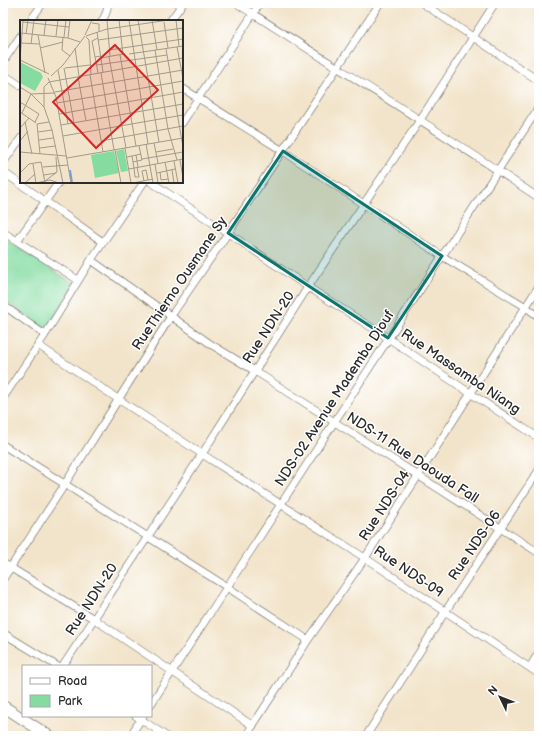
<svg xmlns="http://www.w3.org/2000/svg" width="542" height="739" font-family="'Balsamiq Sans',sans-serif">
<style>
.park{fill:#84dca1;stroke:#588466}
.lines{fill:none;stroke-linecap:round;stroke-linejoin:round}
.street-casing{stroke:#494743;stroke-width:8}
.secondary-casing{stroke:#494743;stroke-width:12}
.street{stroke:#fff;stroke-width:7}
.secondary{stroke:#fff;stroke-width:11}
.marked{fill:#0f766e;fill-opacity:0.2;stroke:#0f766e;stroke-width:3;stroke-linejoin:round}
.labels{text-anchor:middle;stroke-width:3;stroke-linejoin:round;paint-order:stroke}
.street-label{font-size:14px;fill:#2b2b2b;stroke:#fff}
.inset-river{fill:none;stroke:#71a0db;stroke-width:2}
.inset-road{fill:none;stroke:#a29a8a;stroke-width:1}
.view{fill:#d62828;fill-opacity:0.15;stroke:#d62828;stroke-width:2}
.inset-edge{fill:none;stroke:#2b2b2b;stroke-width:2}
</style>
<rect width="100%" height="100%" fill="#fff"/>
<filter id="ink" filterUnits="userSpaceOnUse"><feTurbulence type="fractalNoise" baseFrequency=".025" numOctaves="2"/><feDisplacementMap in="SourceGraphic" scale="8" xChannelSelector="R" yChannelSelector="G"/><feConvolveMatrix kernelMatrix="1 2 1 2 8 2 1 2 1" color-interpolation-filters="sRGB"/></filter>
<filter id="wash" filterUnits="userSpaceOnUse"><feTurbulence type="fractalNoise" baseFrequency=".012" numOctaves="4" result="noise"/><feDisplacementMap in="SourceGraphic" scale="16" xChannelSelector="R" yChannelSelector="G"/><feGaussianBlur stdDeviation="0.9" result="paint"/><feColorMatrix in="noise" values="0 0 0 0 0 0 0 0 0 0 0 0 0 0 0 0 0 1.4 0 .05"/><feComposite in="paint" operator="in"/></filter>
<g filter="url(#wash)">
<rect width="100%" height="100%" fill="#f2e4ca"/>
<path class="park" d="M3,238L75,284L46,330L3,299Z"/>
</g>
<g filter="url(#ink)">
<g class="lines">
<g class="street-casing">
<path id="street" d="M236,3C337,68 440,131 539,198
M422,3L539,81
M30,21L43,3
M102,21C105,16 109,9 107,3
M170,21L183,3
M3,62L21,35
M3,74L21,86
M182,88L283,151L379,214L442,256L526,307L539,317
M182,123L260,3
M3,163L21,138
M3,172L45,201L103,242
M151,182L228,233L308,287L388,338L470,393L539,438
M3,232L78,280
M17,241L59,182
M91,260L212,345L255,371L539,553
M3,305L45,335
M38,345L118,399L202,454L365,558L539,674
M3,398L45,335L91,260L144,182
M3,445L227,587L308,640
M3,563L94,619L253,726
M3,579L65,484L171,316L228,233L380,3
M3,633L57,666
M63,666L202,454L308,287L420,120L495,3
M530,667L539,652
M151,704L539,107
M136,716L166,736
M130,736L143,716
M246,736L308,640L365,558L418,476L539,286
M366,736L445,612L539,470"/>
</g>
<g class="secondary-casing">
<path id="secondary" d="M3,706L49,736"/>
</g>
<use href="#street" class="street"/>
<use href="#secondary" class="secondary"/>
</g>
</g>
<path class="marked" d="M283,151L442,256L388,338L228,233Z"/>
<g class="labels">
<g class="street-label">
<text transform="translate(179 283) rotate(-56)" y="5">RueThierno Ousmane Sy</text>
<text transform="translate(268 327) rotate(-57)" y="5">Rue NDN-20</text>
<text transform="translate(461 371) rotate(34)" y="5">Rue Massamba Niang</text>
<text transform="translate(334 398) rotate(-57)" y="5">NDS-02 Avenue Mademba Diouf</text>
<text transform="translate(413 457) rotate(33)" y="5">NDS-11 Rue Daouda Fall</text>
<text transform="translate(384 505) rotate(-57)" y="5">Rue NDS-04</text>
<text transform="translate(474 545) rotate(-56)" y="5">Rue NDS-06</text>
<text transform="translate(409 571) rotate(34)" y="5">Rue NDS-09</text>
<text transform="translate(91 599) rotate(-57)" y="5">Rue NDN-20</text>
</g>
</g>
<g transform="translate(20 20)">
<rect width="163" height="163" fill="#f2e4ca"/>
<path d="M94,131L99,153L75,158L71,135Z" fill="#84dca1"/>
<path d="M0,42L21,53L23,57L15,71L0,63Z" fill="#84dca1"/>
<path d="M104,129L108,151L101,152L96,131Z" fill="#84dca1"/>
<path class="inset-river" d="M50,150L52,163"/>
<path class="inset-road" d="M87,0L90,36M109,0L128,124M118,0L139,122M132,0L137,30M156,0L159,26M3,2L49,7M144,2L148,28M72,3L79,4V11M77,12L83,52M1,13L48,18L60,22M6,14L8,0M18,15L25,53M24,15L26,0M65,15L72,0M36,16L38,0M66,16L87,9L149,0M43,17L42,30L50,36M44,17L46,0M66,17L69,20L71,55M48,18L50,0M78,18L72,21L75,37L81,36M78,20L163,8M1,23L19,24M11,24L14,0M157,27L163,58M20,28L43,22M55,28L59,56M146,29L163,127M89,30L163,19M135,30L148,109L157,140M109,34L163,26M100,35L116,126M75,37L78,53M89,37L106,128M81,38L103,34L99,0M0,40L3,0M0,40L29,54M77,45L147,35M44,48L54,103M45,48L70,45M38,50L48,104M81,53L94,130M70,55L83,132M31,56L43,45L65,16M58,57L66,101M28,58L36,77L51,163M0,67L11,74L24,87L32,110L43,163M35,72L163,50M0,82L19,94L15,102M37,83L163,61M24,87V67L29,62L163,38M0,92L16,103M2,93L11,74L35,73M39,94L163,72M5,102L12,134M17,104L20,134M17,104L29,102M41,105L163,84M0,108L9,98M18,112L32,110M43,116L163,95M19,120L33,118M0,121L8,111M81,121L163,106M134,123L138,143M126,124L133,163M20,128L35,126M105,128L111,163M95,130L101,163M0,132L46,136M136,132L153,129M116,135L118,147M112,136L114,148M107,137L121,134M47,138L163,118M122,139L163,132M160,140L163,158M154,141L158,163M113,142L122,140L119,126M145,142L149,163M13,144L16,163M135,144L138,163M23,147L48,145M114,148L115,157H119L117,147M109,149L163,139M152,150L154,163M140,152L141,160L148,159M0,153L9,144L21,142L25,163M137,153L155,149M24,155L36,153M25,161L37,152L36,137M124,161L122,151L126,150L128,160M5,163L15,154M16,163L30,160L39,163M113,163L133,159"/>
<path class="view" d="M95,25L138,70L76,128L33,82Z"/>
<rect width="163" height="163" class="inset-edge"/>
</g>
<rect width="542" height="739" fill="none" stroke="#fff" stroke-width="16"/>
<rect x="22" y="665" width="130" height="52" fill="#ffffff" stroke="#aaaaaa"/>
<rect x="30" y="678" width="20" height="6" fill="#ffffff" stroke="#aaaaaa"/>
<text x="58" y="685" font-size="12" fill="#2b2b2b">Road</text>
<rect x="30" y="695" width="20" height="12" fill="#84dca1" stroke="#aaaaaa"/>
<text x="58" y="705" font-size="12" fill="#2b2b2b">Park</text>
<g transform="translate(500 697) rotate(313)" stroke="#ffffff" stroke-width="3" paint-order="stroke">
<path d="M0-3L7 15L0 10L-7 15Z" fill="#2b2b2b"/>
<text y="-6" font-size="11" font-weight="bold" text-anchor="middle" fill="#2b2b2b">N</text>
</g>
</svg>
